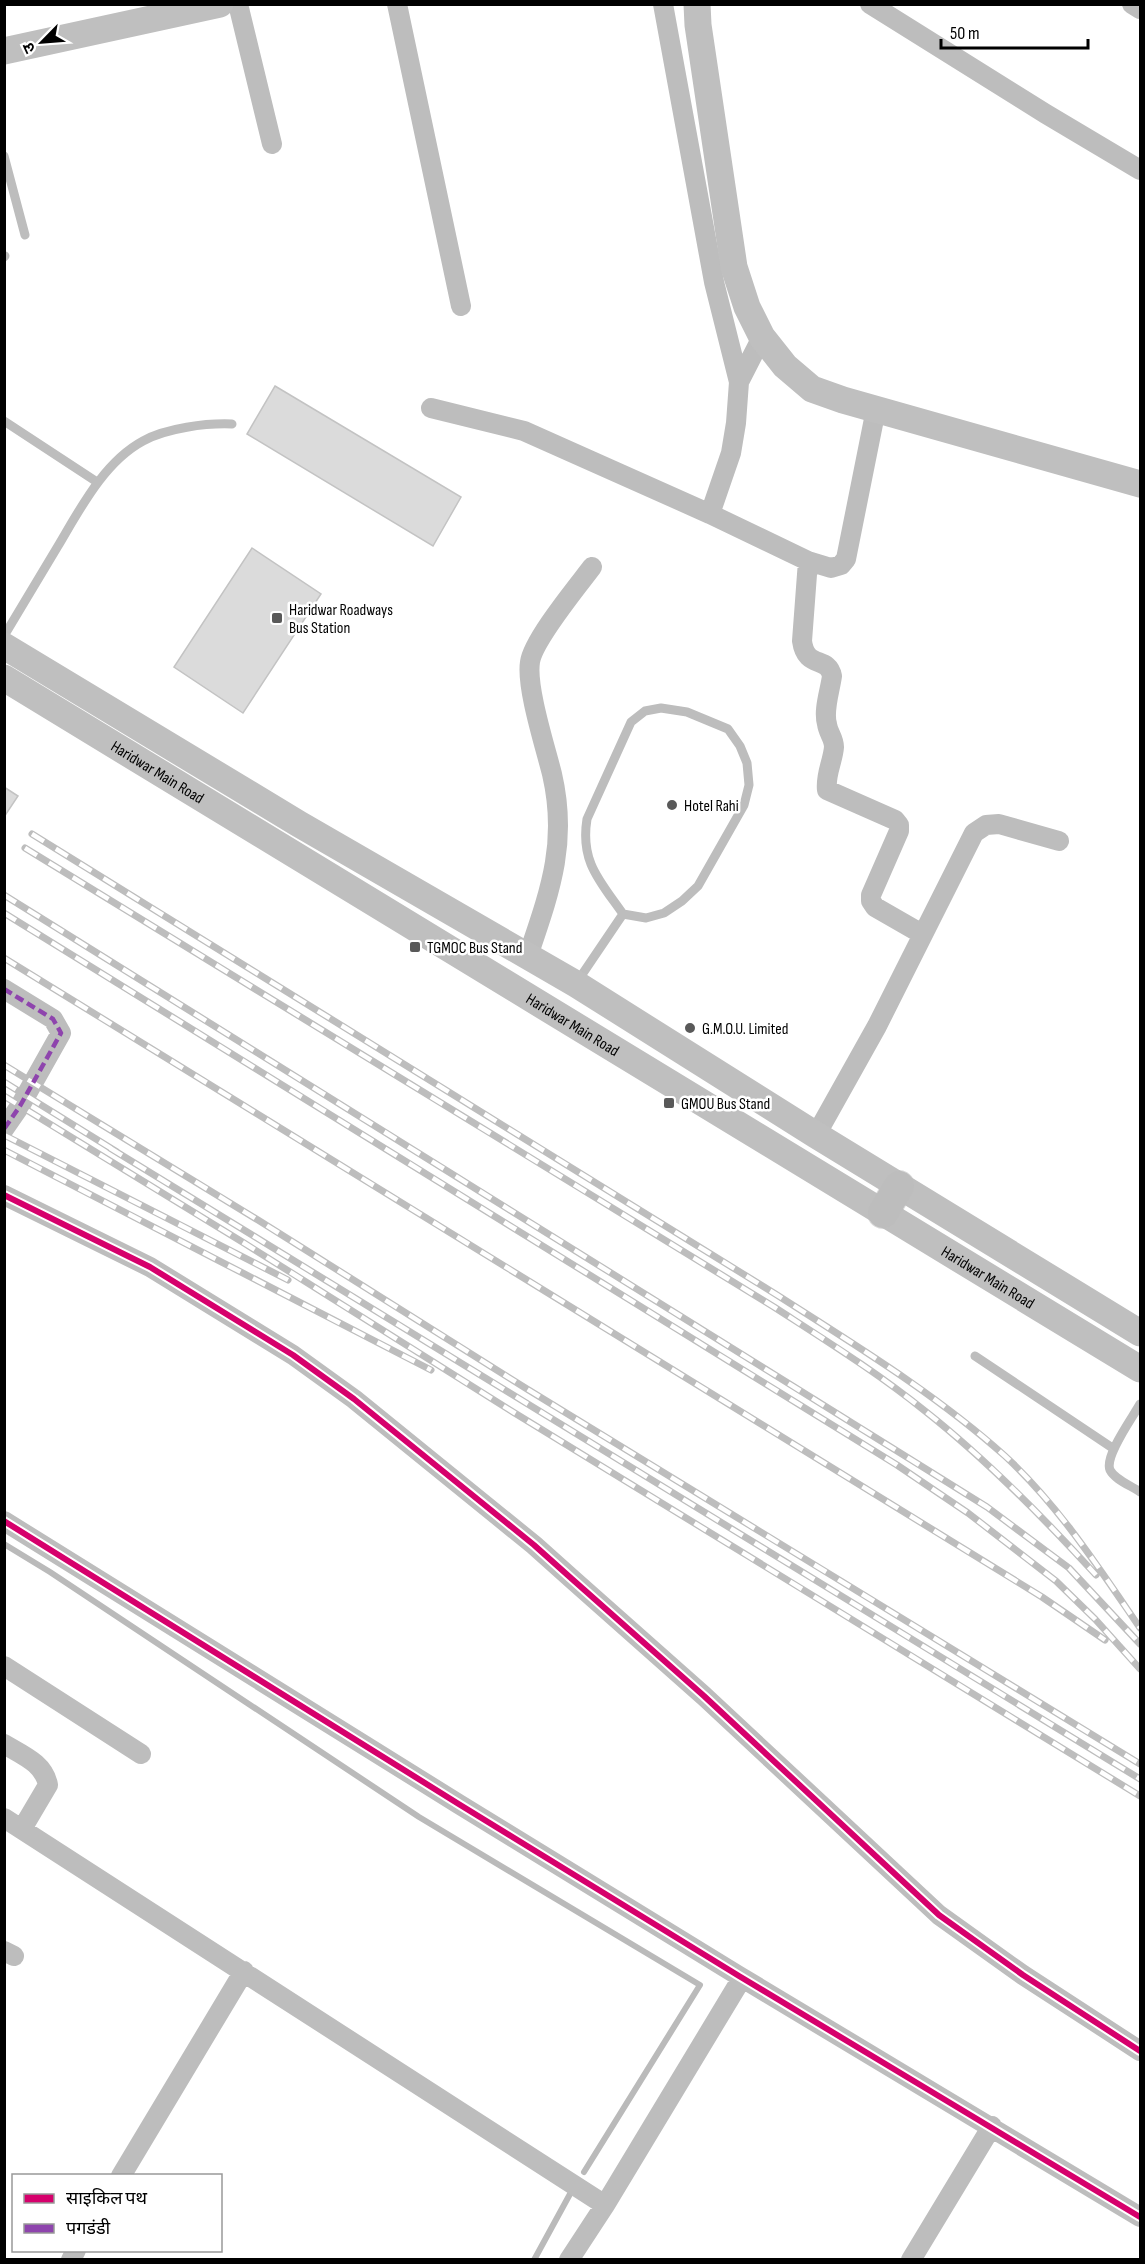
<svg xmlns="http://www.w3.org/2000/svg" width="1145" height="2264" font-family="'Sofia Sans Condensed','Noto Sans Devanagari',sans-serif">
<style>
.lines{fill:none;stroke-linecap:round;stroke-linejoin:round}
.stream{stroke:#bababa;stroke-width:6}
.building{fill:#dbdbdb;stroke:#c3c3c3;stroke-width:1.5}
.primary-casing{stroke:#dbdbdb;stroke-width:32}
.lane{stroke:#bdbdbd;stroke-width:9}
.street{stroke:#bdbdbd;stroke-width:20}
.secondary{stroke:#bfbfbf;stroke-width:27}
.primary{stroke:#bdbdbd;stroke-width:30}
.rail-casing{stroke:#bdbdbd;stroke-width:7}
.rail{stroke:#fff;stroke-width:4.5;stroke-dasharray:14;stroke-linecap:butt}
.quiet{stroke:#8e44ad;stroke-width:4.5;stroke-dasharray:9 4.5;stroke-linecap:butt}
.cycleway-casing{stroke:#fff;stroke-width:10}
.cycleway{stroke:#d6006c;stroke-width:6}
.poi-dot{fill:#595959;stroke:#fff;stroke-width:2}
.labels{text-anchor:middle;stroke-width:5;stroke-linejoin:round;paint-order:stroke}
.poi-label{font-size:16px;fill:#000;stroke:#fff;text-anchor:start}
.street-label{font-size:16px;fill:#000;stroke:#fff}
</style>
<rect width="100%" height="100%" fill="#fff"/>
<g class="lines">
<path class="stream" d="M4,1544L50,1572L419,1817L700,1985L584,2172
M534,2260L570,2194"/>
</g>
<path class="building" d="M275,386L461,497L433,546L247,434Z
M252,548L321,594L243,713L174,667Z
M4,787L18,796L4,817Z"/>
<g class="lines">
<g class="primary-casing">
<path id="primary" d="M883,1213L899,1186"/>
</g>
<path class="lane" d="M4,156L25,235
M4,257L5,256
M4,421L97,482
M4,636C22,606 40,576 58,546C80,509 104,462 143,441C166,428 207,423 232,424
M577,982L623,914L646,918L664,913L682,901L698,886L744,805L749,785L747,763L740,746L728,729L687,712L661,708L645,711L631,722L587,819C580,862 600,881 623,914
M975,1356L1114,1449
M1140,1404C1133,1417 1104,1456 1110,1470C1115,1480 1132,1486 1140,1492"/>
<path class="street" d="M238,4L272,144
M397,4L461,306
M663,4L714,282L739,382L736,423L731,453L710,514
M870,4L1046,114L1140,170
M1132,4L1140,9
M739,382L762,337
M431,408L524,431L710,514L808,561L831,568L841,565L846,559L876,409
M808,561L802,641C806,670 828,655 832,676C830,691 823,710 827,724C828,733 834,738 834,747C833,761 825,775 827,790L895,820L899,825V831L871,895V901L875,907L922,934
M528,956C550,891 568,843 552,774C545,746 526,687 530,662C533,640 577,587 592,567
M4,989L53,1019L61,1033L20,1106L4,1129
M816,1135L877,1026L974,833L986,825L999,824L1059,841
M4,1195L150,1267L293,1355L354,1399L534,1545L572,1579L704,1696L939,1915L1023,1975L1140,2051
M4,1521C248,1674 493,1826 739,1976C872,2057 1007,2136 1140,2217
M4,1666L141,1754
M4,1744C22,1755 44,1763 48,1785L22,1829
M4,1818L605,2205
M4,1951L14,1956
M121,2176L244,1971
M71,2260L76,2250
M569,2260L605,2205L742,1978
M911,2260L992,2126"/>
<g class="secondary">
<path d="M697,4L698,25L734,267L747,307L762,337L785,366L812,389L843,400L1140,484"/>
<path d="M4,51L220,4"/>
<path d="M4,646L299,824L576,984L816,1135L1140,1333"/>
<path id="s1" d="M4,678L1140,1369"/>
</g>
<use href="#primary" class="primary"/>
<g class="rail-casing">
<path id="rail" d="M32,834L777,1295C855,1345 936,1394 1005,1456C1059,1506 1099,1568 1140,1628
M25,848L774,1307C825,1340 878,1373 925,1411C987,1460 1043,1517 1096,1575
M4,895L987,1507L1069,1568L1140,1644
M4,913L897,1465L968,1513L1056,1581L1095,1619L1140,1669
M4,958L1042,1597L1105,1640
M4,1065L258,1220L527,1389L1140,1764
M4,1082L117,1152
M4,1096L244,1243L513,1412L1140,1796
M4,1135L288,1280
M110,1148L1140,1779
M4,1150L431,1370"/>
</g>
<use href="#rail" class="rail"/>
<path class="quiet" d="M4,989L53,1019L61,1033L20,1106L4,1129"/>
<g class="cycleway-casing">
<path id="cycleway" d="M4,1195L150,1267L293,1355L354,1399L534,1545L572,1579L704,1696L939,1915L1023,1975L1140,2051
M4,1521C248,1674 493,1826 739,1976C872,2057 1007,2136 1140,2217"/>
</g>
<use href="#cycleway" class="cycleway"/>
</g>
<g class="poi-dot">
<rect x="271" y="612" width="12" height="12" rx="3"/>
<circle cx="672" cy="805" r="6"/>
<rect x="409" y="941" width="12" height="12" rx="3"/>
<circle cx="690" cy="1028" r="6"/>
<rect x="663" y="1097" width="12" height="12" rx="3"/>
</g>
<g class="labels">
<g class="poi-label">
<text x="289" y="615">Haridwar Roadways<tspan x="289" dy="18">Bus Station</tspan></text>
<text x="684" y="811">Hotel Rahi</text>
<text x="427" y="953">TGMOC Bus Stand</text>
<text x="702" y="1034">G.M.O.U. Limited</text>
<text x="681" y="1109">GMOU Bus Stand</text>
</g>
<g class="street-label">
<text dy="6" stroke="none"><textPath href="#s1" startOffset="180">Haridwar Main Road</textPath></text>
<text dy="6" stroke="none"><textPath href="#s1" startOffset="666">Haridwar Main Road</textPath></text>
<text dy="6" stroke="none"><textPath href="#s1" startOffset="1152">Haridwar Main Road</textPath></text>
</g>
</g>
<rect width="1145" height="2264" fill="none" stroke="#000000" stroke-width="12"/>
<rect x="12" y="2174" width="210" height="78" fill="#ffffff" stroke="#999999" stroke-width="1.5"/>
<rect x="24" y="2194" width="30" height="9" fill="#d6006c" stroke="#999999" stroke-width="1.5"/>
<text x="66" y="2204" font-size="18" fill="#000000">साइकिल पथ</text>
<rect x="24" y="2224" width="30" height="9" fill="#8e44ad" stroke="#999999" stroke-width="1.5"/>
<text x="66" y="2234" font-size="18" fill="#000000">पगडंडी</text>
<g transform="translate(42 42) rotate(245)" stroke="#ffffff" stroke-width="4.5" paint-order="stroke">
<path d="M0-4.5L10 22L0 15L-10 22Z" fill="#000000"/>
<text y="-9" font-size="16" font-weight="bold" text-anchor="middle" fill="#000000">उ</text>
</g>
<path d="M941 39v9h147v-9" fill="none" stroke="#000000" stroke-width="3"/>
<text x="950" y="39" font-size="18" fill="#000000" stroke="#ffffff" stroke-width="4.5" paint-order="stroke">50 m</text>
</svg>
